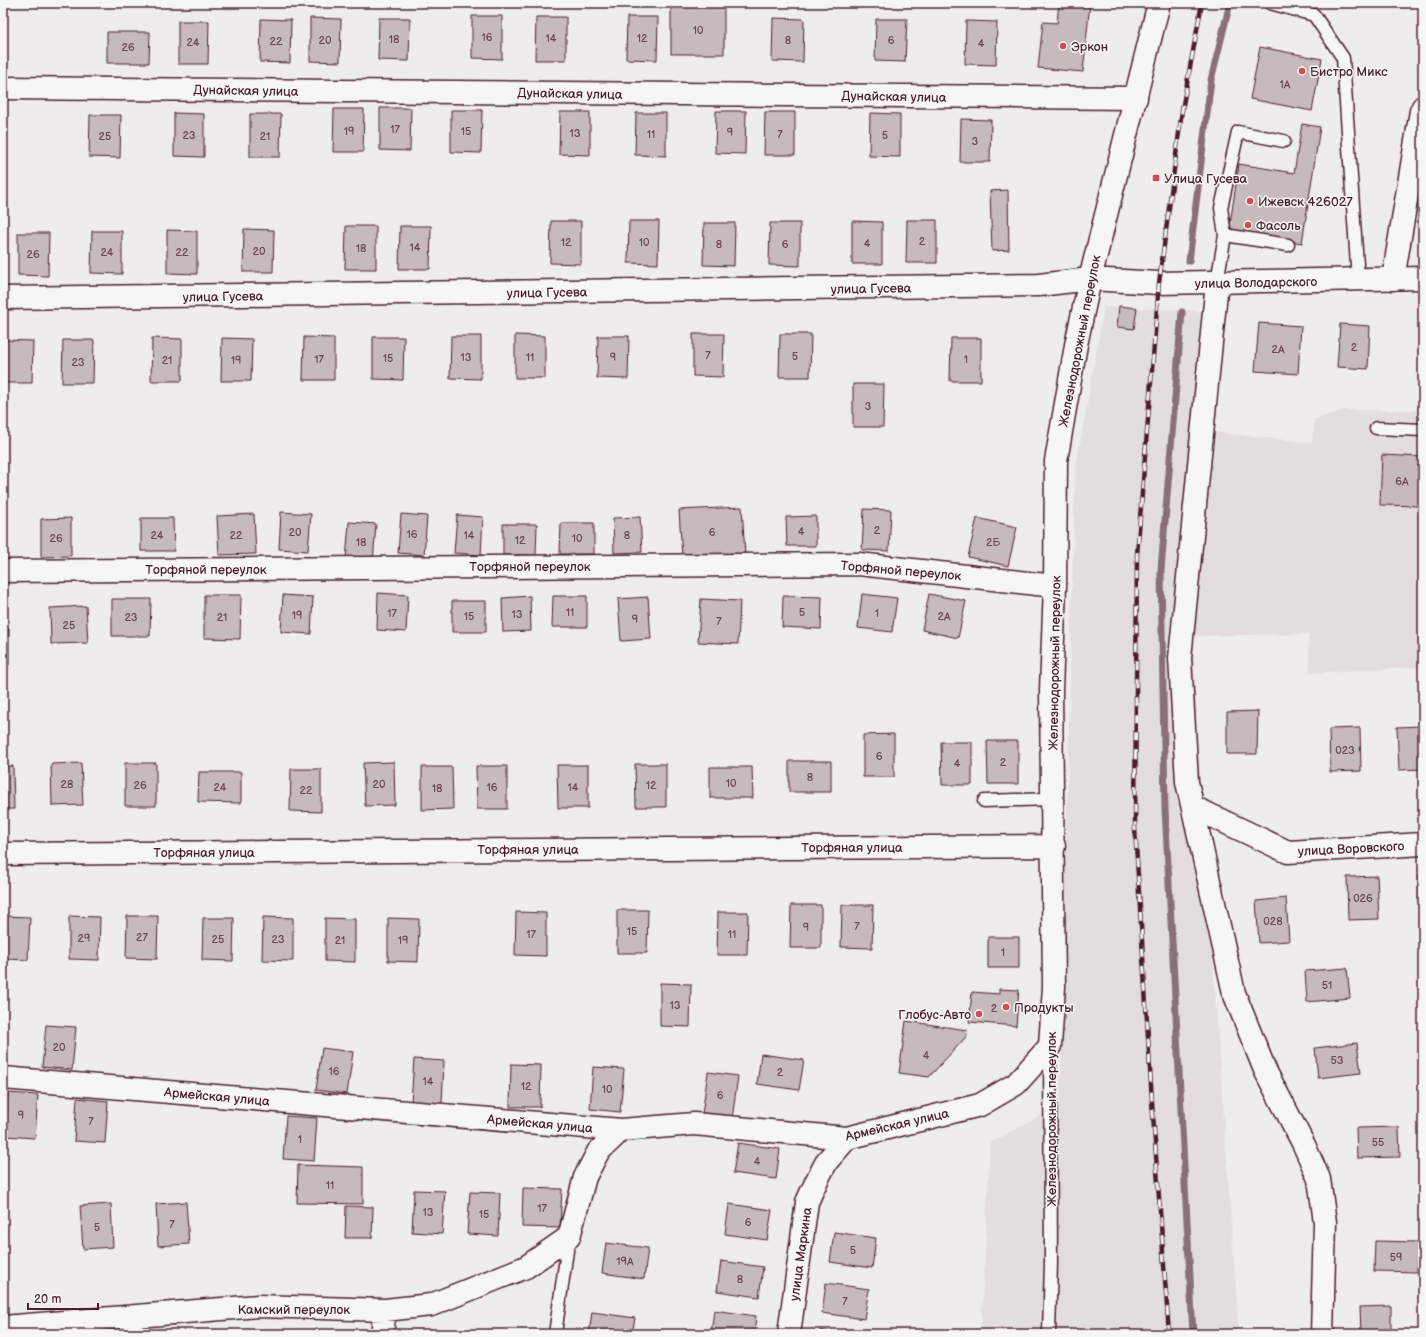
<svg xmlns="http://www.w3.org/2000/svg" width="1426" height="1337" font-family="'Balsamiq Sans',sans-serif">
<style>
.built{fill:#e3dedc}
.lines{fill:none;stroke-linecap:round;stroke-linejoin:round}
.stream{stroke:#8a6f74;stroke-width:7}
.building{fill:#c6babb;stroke:#4a1f2b}
.service-casing{stroke:#4a1f2b;stroke-width:15}
.minor-casing{stroke:#4a1f2b;stroke-width:25}
.tertiary-casing{stroke:#4a1f2b;stroke-width:25}
.service{stroke:#f6f6f2;stroke-width:12}
.minor{stroke:#f6f6f2;stroke-width:22}
.tertiary{stroke:#f6f6f2;stroke-width:22}
.rail-casing{stroke:#4a1f2b;stroke-width:4.5}
.rail{stroke:#f6f6f2;stroke-width:3;stroke-dasharray:9;stroke-linecap:butt}
.poi-dot{fill:#d1495b;stroke:#f6f6f2;stroke-width:1.5}
.labels{text-anchor:middle;stroke-width:3;stroke-linejoin:round;paint-order:stroke}
.number-label{font-size:11px;fill:#69464f}
.poi-label{font-size:13px;fill:#4a1f2b;stroke:#f6f6f2;text-anchor:start}
.street-label{font-size:13px;fill:#4a1f2b;stroke:#f6f6f2}
</style>
<rect width="100%" height="100%" fill="#efedea"/>
<filter id="ink" filterUnits="userSpaceOnUse"><feTurbulence type="fractalNoise" baseFrequency=".025" numOctaves="2"/><feDisplacementMap in="SourceGraphic" scale="8" xChannelSelector="R" yChannelSelector="G"/><feConvolveMatrix kernelMatrix="1 2 1 2 8 2 1 2 1" color-interpolation-filters="sRGB"/></filter>
<g filter="url(#ink)">
<path class="built" d="M1104,307L1209,311L1208,431L1312,443L1315,419L1343,410H1423V667L1310,673L1308,634L1193,636L1198,749L1239,1334H981L990,1143L1060,1105L1075,472Z"/>
<g class="lines">
<path class="stream" d="M1189,261L1211,80L1230,3
M1182,312L1161,570L1165,809L1193,1334"/>
</g>
<path class="building" d="M1059,3H1090L1083,72L1038,68L1043,22L1057,23Z
M671,6H724V54H671Z
M472,16H502V59L472,58Z
M536,17H566V60H535Z
M627,17H658L657,60L626,59Z
M310,18L341,19L340,62L310,61Z
M379,18H410L409,61L378,60Z
M773,18L804,19L803,62L772,61Z
M261,19L291,20L290,63L260,62Z
M876,19H907L905,62L875,61Z
M178,21H209L208,64H178Z
M966,21L997,22L996,65L965,64Z
M107,32H150L149,63H107Z
M1260,47L1322,59L1312,111L1250,99Z
M380,108H411L410,151L380,150Z
M334,109H364L363,152H333Z
M451,110H482L481,153L451,152Z
M716,111H746L745,154L715,153Z
M560,112H590V155L559,154Z
M765,112H795V155H764Z
M174,113L204,114V157L174,156Z
M636,113H666V156L635,155Z
M870,113L900,114V157L869,156Z
M250,114H281L280,157H250Z
M90,115H121L120,158L89,157Z
M3,117H6L5,160H3Z
M961,119L991,120L990,162H960Z
M1302,124L1320,127L1302,243L1229,231L1239,164L1294,173Z
M1008,190L1009,250L992,251L990,191Z
M907,220H937V263H906Z
M551,221H581V264L550,263Z
M629,221H659L658,264L628,263Z
M852,221L882,222V264H852Z
M704,223H735L734,266L703,265Z
M770,223H800V266L769,265Z
M346,226H376V269H345Z
M400,226H431L430,269H399Z
M244,229L274,230L273,272H243Z
M167,230L197,231V274L167,273Z
M92,231H122V274L91,273Z
M18,233H49L48,276L18,275Z
M1119,306L1137,308L1134,329L1117,327Z
M1259,323L1301,326L1298,374L1255,371Z
M1340,324L1370,326L1368,369L1337,367Z
M693,334H724L723,377L693,376Z
M780,334H811L810,377H779Z
M515,335L545,336V378H515Z
M451,336H481V379L450,378Z
M598,336H629L628,379L597,378Z
M304,337L334,338V380H303Z
M373,337H404L403,380L373,379Z
M152,338L182,339V381H151Z
M222,338L252,339L251,381H221Z
M951,338H981V381H950Z
M3,340L33,341L32,383H3Z
M63,340H94L93,383H62Z
M853,384H884L883,427H853Z
M1382,455L1423,457V506L1380,505Z
M742,507L745,554L682,557L679,510Z
M864,509L891,510L889,551L862,550Z
M281,512L311,514L308,551L279,549Z
M254,514L256,554L219,555L217,516Z
M401,514L427,516L424,555L398,553Z
M457,515L483,517L481,555L454,553Z
M816,516V546H787L786,517Z
M640,517L642,552L614,553L613,518Z
M71,518V556L41,557V519Z
M141,518H173L174,551H141Z
M977,518L1017,527L1008,566L968,557Z
M349,522L376,524L373,562L346,560Z
M561,523H594V554H560Z
M503,524H537L536,555H503Z
M378,593L408,595L406,632L377,630Z
M862,594L897,598L892,632L858,628Z
M929,594L966,601L958,638L922,630Z
M204,595H241L240,639L204,638Z
M283,595L313,597L311,634L281,632Z
M530,596L531,631L503,632L502,598Z
M553,596H587V627H552Z
M783,596L822,597L821,629L782,627Z
M648,597L651,639L621,641L618,599Z
M112,599H151L150,636H112Z
M701,599L740,601L738,644L698,642Z
M452,601H486V632H452Z
M86,606L88,643L51,644L50,608Z
M3,629H9V665H3Z
M1258,711L1257,754H1227V712Z
M1423,726V769L1399,770L1397,727Z
M1360,728L1361,771L1330,772L1329,729Z
M894,734V777H863V735Z
M987,741H1018V784H988Z
M941,742H972V785H942Z
M789,761H831V792H789Z
M394,762L395,805L365,806L363,763Z
M81,763L83,805L52,806L51,764Z
M125,763H156V806H125Z
M635,764H666V807H636Z
M557,765H588V808H558Z
M3,766H13L14,809H3Z
M476,766H507V809H477Z
M422,767H452L453,809L422,810Z
M710,767H752L753,798H710Z
M291,769H321V812L290,811Z
M199,772H241V803L198,802Z
M1419,875H1423V917H1420Z
M1377,876L1379,919L1348,920L1347,877Z
M1286,898L1289,941L1259,943L1256,901Z
M791,905H821V948H790Z
M842,905H873L872,948L841,947Z
M617,910H648L647,953H617Z
M516,912L546,913V956L515,955Z
M718,912H748L747,955H717Z
M3,916L30,917L28,960L3,959Z
M69,916L100,917L99,960L69,959Z
M127,916H158L157,959L126,958Z
M263,917L293,918V961L262,960Z
M203,918H234L233,961L202,960Z
M325,918L355,919V962L325,961Z
M388,918L419,919L418,962L388,961Z
M988,937H1019V968H988Z
M1347,968L1350,998L1307,1002L1305,971Z
M660,983L691,984L690,1027L660,1026Z
M999,989L1019,990L1016,1026L969,1022L972,992L999,994Z
M906,1021L967,1030L966,1037L929,1077L899,1073Z
M46,1025L76,1027L72,1070L42,1067Z
M1357,1043L1361,1073L1318,1078L1315,1048Z
M322,1048L353,1052L347,1094L316,1090Z
M761,1054L804,1060L799,1090L757,1084Z
M414,1059L444,1061L442,1104L411,1102Z
M511,1064L541,1065L540,1107H510Z
M593,1067L624,1069L620,1112L590,1109Z
M708,1072L738,1076L732,1119L702,1114Z
M8,1093L38,1095L35,1138L5,1136Z
M77,1098L108,1101L105,1143L74,1141Z
M286,1116L317,1118L314,1161L283,1159Z
M1399,1127L1400,1157L1357,1158L1356,1128Z
M738,1143L780,1149L776,1179L733,1173Z
M298,1165L363,1167V1204L297,1203Z
M523,1188L562,1189L560,1228L522,1227Z
M414,1190L445,1191L442,1234L412,1232Z
M470,1192L500,1193L498,1236L467,1234Z
M186,1202L189,1244L158,1246L156,1204Z
M111,1204L113,1247L83,1249L80,1206Z
M729,1204L772,1210L767,1240L725,1234Z
M346,1206L373,1207L372,1238H345Z
M834,1232L876,1238L872,1268L830,1262Z
M1375,1241L1418,1242L1417,1272L1374,1271Z
M606,1243L648,1248L644,1279L602,1273Z
M721,1261L763,1267L759,1297L717,1291Z
M826,1283L869,1289L864,1319L822,1313Z
M1391,1306V1334H1361L1360,1307Z
M714,1310L756,1316L754,1334H711Z
M592,1312L635,1318L632,1334H589Z
M820,1330L845,1334H819Z"/>
<g class="lines">
<g class="service-casing">
<path id="service" d="M1270,3L1314,15L1343,58L1358,280
M1225,235L1221,208L1238,132L1284,141
M1217,282L1225,235L1288,245
M1376,428L1423,430
M984,801L1053,799
M555,1334L569,1237
M1049,1334L1051,1262L1050,1047"/>
</g>
<g class="minor-casing">
<path id="minor" d="M3,88L1136,98
M1393,279L1421,111L1423,107
M1217,282L1180,658L1187,782L1234,993L1265,1070L1304,1145L1319,1179L1325,1222L1322,1334
M3,298L1039,285L1090,279L1076,345L1056,461L1055,586L1051,690L1054,987L1050,1046L1016,1084L980,1105L847,1138L694,1124L621,1130L3,1078
M3,571L859,564L1055,586
M1193,807L1288,852L1423,844
M3,854L1054,846
M3,1327L258,1306L385,1310L431,1305L526,1267L569,1237L585,1177L598,1152L621,1130
M382,1334L385,1310
M789,1334L807,1202L817,1180L827,1161L847,1138"/>
</g>
<g class="tertiary-casing">
<path id="tertiary" d="M1159,3L1090,279L1159,283L1423,278"/>
</g>
<use href="#service" class="service"/>
<use href="#minor" class="minor"/>
<use href="#tertiary" class="tertiary"/>
<g class="rail-casing">
<path id="rail" d="M1169,1334L1152,1101L1135,828L1137,555L1159,283L1182,110L1202,3"/>
</g>
<use href="#rail" class="rail"/>
</g>
</g>
<g class="poi-dot">
<circle cx="1063" cy="46" r="4"/>
<circle cx="1302" cy="71" r="4"/>
<rect x="1152" y="174" width="8" height="8" rx="2"/>
<circle cx="1250" cy="201" r="4"/>
<circle cx="1248" cy="225" r="4"/>
<circle cx="1006" cy="1007" r="4"/>
<circle cx="979" cy="1014" r="4"/>
</g>
<g class="labels">
<g class="number-label">
<text x="698" y="34">10</text>
<text x="487" y="41">16</text>
<text x="551" y="42">14</text>
<text x="642" y="42">12</text>
<text x="394" y="43">18</text>
<text x="325" y="44">20</text>
<text x="788" y="44">8</text>
<text x="891" y="44">6</text>
<text x="276" y="45">22</text>
<text x="193" y="46">24</text>
<text x="981" y="47">4</text>
<text x="128" y="51">26</text>
<text x="1285" y="88">1А</text>
<text x="395" y="133">17</text>
<text x="349" y="135">19</text>
<text x="466" y="135">15</text>
<text x="730" y="136">9</text>
<text x="575" y="137">13</text>
<text x="651" y="138">11</text>
<text x="780" y="138">7</text>
<text x="189" y="139">23</text>
<text x="885" y="139">5</text>
<text x="105" y="140">25</text>
<text x="265" y="140">21</text>
<text x="975" y="145">3</text>
<text x="922" y="245">2</text>
<text x="566" y="246">12</text>
<text x="644" y="246">10</text>
<text x="867" y="247">4</text>
<text x="719" y="248">8</text>
<text x="785" y="248">6</text>
<text x="415" y="251">14</text>
<text x="361" y="252">18</text>
<text x="259" y="255">20</text>
<text x="107" y="256">24</text>
<text x="182" y="256">22</text>
<text x="33" y="258">26</text>
<text x="1354" y="351">2</text>
<text x="1278" y="353">2А</text>
<text x="708" y="359">7</text>
<text x="795" y="360">5</text>
<text x="466" y="361">13</text>
<text x="530" y="361">11</text>
<text x="613" y="361">9</text>
<text x="388" y="362">15</text>
<text x="319" y="363">17</text>
<text x="966" y="363">1</text>
<text x="167" y="364">21</text>
<text x="236" y="364">19</text>
<text x="78" y="366">23</text>
<text x="868" y="410">3</text>
<text x="1402" y="485">6А</text>
<text x="877" y="534">2</text>
<text x="801" y="535">4</text>
<text x="295" y="536">20</text>
<text x="712" y="536">6</text>
<text x="412" y="538">16</text>
<text x="157" y="539">24</text>
<text x="236" y="539">22</text>
<text x="469" y="539">14</text>
<text x="627" y="539">8</text>
<text x="56" y="542">26</text>
<text x="577" y="542">10</text>
<text x="520" y="544">12</text>
<text x="361" y="546">18</text>
<text x="993" y="546">2Б</text>
<text x="570" y="616">11</text>
<text x="802" y="616">5</text>
<text x="392" y="617">17</text>
<text x="877" y="617">1</text>
<text x="517" y="618">13</text>
<text x="297" y="619">19</text>
<text x="469" y="620">15</text>
<text x="944" y="620">2А</text>
<text x="131" y="621">23</text>
<text x="222" y="621">21</text>
<text x="635" y="623">9</text>
<text x="719" y="625">7</text>
<text x="69" y="629">25</text>
<text x="1345" y="754">023</text>
<text x="879" y="760">6</text>
<text x="1003" y="766">2</text>
<text x="957" y="767">4</text>
<text x="810" y="781">8</text>
<text x="731" y="787">10</text>
<text x="67" y="788">28</text>
<text x="379" y="788">20</text>
<text x="140" y="789">26</text>
<text x="651" y="789">12</text>
<text x="220" y="791">24</text>
<text x="492" y="791">16</text>
<text x="573" y="791">14</text>
<text x="437" y="792">18</text>
<text x="306" y="794">22</text>
<text x="1363" y="902">026</text>
<text x="1273" y="925">028</text>
<text x="857" y="930">7</text>
<text x="806" y="931">9</text>
<text x="632" y="935">15</text>
<text x="531" y="938">17</text>
<text x="732" y="938">11</text>
<text x="142" y="941">27</text>
<text x="84" y="942">29</text>
<text x="218" y="943">25</text>
<text x="278" y="943">23</text>
<text x="340" y="944">21</text>
<text x="403" y="944">19</text>
<text x="1003" y="956">1</text>
<text x="1327" y="989">51</text>
<text x="675" y="1009">13</text>
<text x="994" y="1012">2</text>
<text x="59" y="1051">20</text>
<text x="926" y="1059">4</text>
<text x="1337" y="1064">53</text>
<text x="334" y="1075">16</text>
<text x="780" y="1076">2</text>
<text x="428" y="1085">14</text>
<text x="526" y="1090">12</text>
<text x="607" y="1093">10</text>
<text x="720" y="1099">6</text>
<text x="21" y="1119">9</text>
<text x="91" y="1125">7</text>
<text x="300" y="1143">1</text>
<text x="1378" y="1146">55</text>
<text x="757" y="1165">4</text>
<text x="330" y="1189">11</text>
<text x="542" y="1212">17</text>
<text x="428" y="1216">13</text>
<text x="484" y="1218">15</text>
<text x="748" y="1226">6</text>
<text x="172" y="1228">7</text>
<text x="97" y="1231">5</text>
<text x="853" y="1254">5</text>
<text x="1396" y="1261">59</text>
<text x="625" y="1265">19А</text>
<text x="740" y="1283">8</text>
<text x="845" y="1305">7</text>
</g>
<g class="poi-label">
<text x="1071" y="51">Эркон</text>
<text x="1310" y="76">Бистро Микс</text>
<text x="1164" y="183">Улица Гусева</text>
<text x="1258" y="206">Ижевск 426027</text>
<text x="1256" y="230">Фасоль</text>
<text x="1014" y="1012">Продукты</text>
<text x="971" y="1019" text-anchor="end">Глобус-Авто</text>
</g>
<g class="street-label">
<text transform="translate(246 90) rotate(1)" y="5">Дунайская улица</text>
<text transform="translate(570 93) rotate(1)" y="5">Дунайская улица</text>
<text transform="translate(894 96) rotate(1)" y="5">Дунайская улица</text>
<text transform="translate(1256 282) rotate(-1)" y="5">улица Володарского</text>
<text transform="translate(871 288) rotate(-1)" y="5">улица Гусева</text>
<text transform="translate(547 292) rotate(-1)" y="5">улица Гусева</text>
<text transform="translate(223 296) rotate(-1)" y="5">улица Гусева</text>
<text transform="translate(1079 341) rotate(-79)" y="5">Железнодорожный переулок</text>
<text x="530" y="571">Торфяной переулок</text>
<text x="206" y="574">Торфяной переулок</text>
<text transform="translate(901 570) rotate(5)" y="5">Торфяной переулок</text>
<text transform="translate(1054 663) rotate(-89)" y="5">Железнодорожный переулок</text>
<text x="852" y="852">Торфяная улица</text>
<text transform="translate(1351 848) rotate(-3)" y="5">улица Воровского</text>
<text x="528" y="854">Торфяная улица</text>
<text x="204" y="857">Торфяная улица</text>
<text transform="translate(217 1096) rotate(5)" y="5">Армейская улица</text>
<text transform="translate(1051 1119) rotate(-90)" y="5">Железнодорожный переулок</text>
<text transform="translate(540 1123) rotate(5)" y="5">Армейская улица</text>
<text transform="translate(897 1124) rotate(-13)" y="5">Армейская улица</text>
<text transform="translate(800 1254) rotate(-82)" y="5">улица Маркина</text>
<text x="294" y="1314">Камский переулок</text>
</g>
</g>
<rect width="1426" height="1337" fill="none" stroke="#f6f6f2" stroke-width="16"/>
<rect x="8" y="8" width="1410" height="1321" fill="none" stroke="#4a1f2b" stroke-width="1.5" filter="url(#ink)"/>
<path d="M28 1303v6h70v-6" fill="none" stroke="#4a1f2b" stroke-width="2"/>
<text x="34" y="1303" font-size="12" fill="#4a1f2b" stroke="#f6f6f2" stroke-width="3" paint-order="stroke">20 m</text>
</svg>
